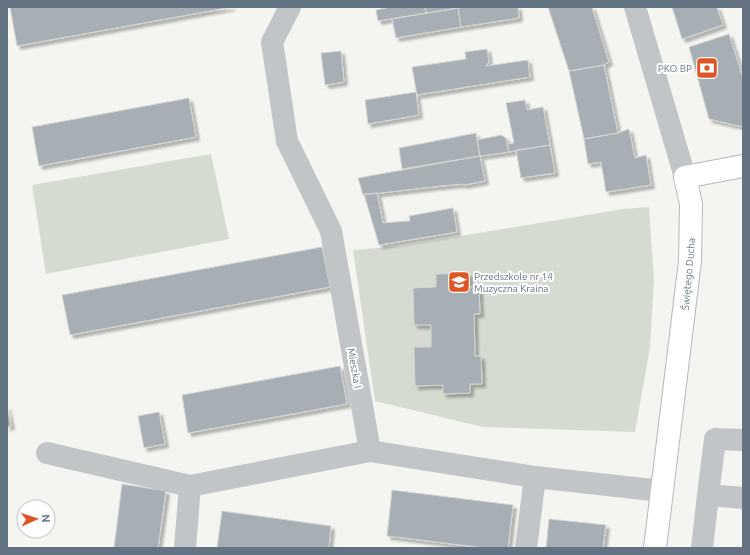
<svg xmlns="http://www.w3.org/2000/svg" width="750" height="555" font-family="Ubuntu,sans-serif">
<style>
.green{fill:#d5dbd1}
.building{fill:#a7afb5;stroke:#d5d5d3;filter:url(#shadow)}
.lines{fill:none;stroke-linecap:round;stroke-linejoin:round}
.major-casing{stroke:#b4b8bc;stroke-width:24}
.minor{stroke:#c1c5c8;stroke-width:22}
.major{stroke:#fff;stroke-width:22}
.labels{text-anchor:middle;stroke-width:4;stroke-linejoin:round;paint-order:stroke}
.poi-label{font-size:10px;fill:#637381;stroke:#fff;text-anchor:end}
.street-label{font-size:10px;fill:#637381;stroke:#fff}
</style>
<defs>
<filter id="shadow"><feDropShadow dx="3.5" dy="3.5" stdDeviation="1" flood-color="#0004"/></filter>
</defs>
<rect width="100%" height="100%" fill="#f4f4f0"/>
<path class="green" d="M211,154L229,239L46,274L32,185Z
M649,207L654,281L650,347L635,432L483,427L375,401L353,250L401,246L623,209Z"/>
<path class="building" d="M10,7H232L17,46Z
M391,7H425L426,13L378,21L376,10Z
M425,7H465L426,13Z
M465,7H518L519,18L461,27L458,8Z
M548,7H592L609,62L604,65L569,71Z
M672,7H717L723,25L682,39Z
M458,8L461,27L396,38L392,19Z
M729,34L743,78V127L709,119L689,47Z
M487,49L489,62L486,66L528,60L530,77L417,95L412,67L466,59L465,52Z
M341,51L344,82L325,85L321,53Z
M604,65L618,133L584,139L569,71Z
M416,92L419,115L368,124L365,100Z
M189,98L196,137L39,166L32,127Z
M525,100L527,110L543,107L550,145L509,152L507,144L514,143L506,103Z
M629,129L635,158L646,155L651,185L606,192L601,162L588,164L584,139L618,133Z
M476,133L480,156L402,169L399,148Z
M501,135L506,138L509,152L480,156L477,140Z
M550,145L555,173L521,178L516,150Z
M480,156L485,181L464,185V184L441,186L363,195L358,178Z
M377,193L383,223L408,221H410L409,216L453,208L457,232L379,245L364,194Z
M322,247L330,287L70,335L62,295Z
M469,273V287H479L480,314H474L475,356H481L482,384H470V393L443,394V385L415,386L414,347H431V325H414L413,288L436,287V274Z
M340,366L347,404L188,433L182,395Z
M7,406L11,426L7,427Z
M159,412L165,444L144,448L138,416Z
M122,484L166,491L158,548H114Z
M392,490L513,505L508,548H485L387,536Z
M222,511L331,526L329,548H217Z
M549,519L606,525L603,548H546Z"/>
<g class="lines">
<g class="major-casing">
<path id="major" d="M655,548L690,261L691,204L685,177L743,166"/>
</g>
<path class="minor" d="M290,7L272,42L287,141L331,231L370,451
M635,7L685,177
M47,453L190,486
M708,495L715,439L743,440
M185,548L190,486L370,451L535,477L662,491
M526,548L535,477
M702,548L708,495L743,498"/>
<use href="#major" class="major"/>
</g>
<defs>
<g id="bank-square" transform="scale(1.15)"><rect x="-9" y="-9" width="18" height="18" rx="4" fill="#e05524" stroke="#fff"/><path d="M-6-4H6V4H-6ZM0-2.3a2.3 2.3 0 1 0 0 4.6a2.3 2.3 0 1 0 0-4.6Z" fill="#fff"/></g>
<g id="school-square" transform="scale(1.15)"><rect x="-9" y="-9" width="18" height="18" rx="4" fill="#e05524" stroke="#fff"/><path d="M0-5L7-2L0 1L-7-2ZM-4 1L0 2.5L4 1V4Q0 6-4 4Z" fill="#fff"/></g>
</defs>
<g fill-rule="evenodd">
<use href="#bank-square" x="707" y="68"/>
<use href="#school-square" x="459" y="282"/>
</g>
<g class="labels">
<g class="poi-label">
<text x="692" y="72">PKO BP</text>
<text x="474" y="280" text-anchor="start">Przedszkole nr 14<tspan x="474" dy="12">Muzyczna Kraina</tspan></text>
</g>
<g class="street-label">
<text transform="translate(688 274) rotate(-85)" y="4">Świętego Ducha</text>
<text transform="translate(355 368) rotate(80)" y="4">Mieszka I</text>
</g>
</g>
<rect width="750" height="555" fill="none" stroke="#637381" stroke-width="16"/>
<g transform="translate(36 519) rotate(87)"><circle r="19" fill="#ffffff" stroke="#c1c7cd"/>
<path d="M0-3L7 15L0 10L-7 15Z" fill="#e05524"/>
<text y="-6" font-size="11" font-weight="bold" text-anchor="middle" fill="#637381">N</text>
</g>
</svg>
